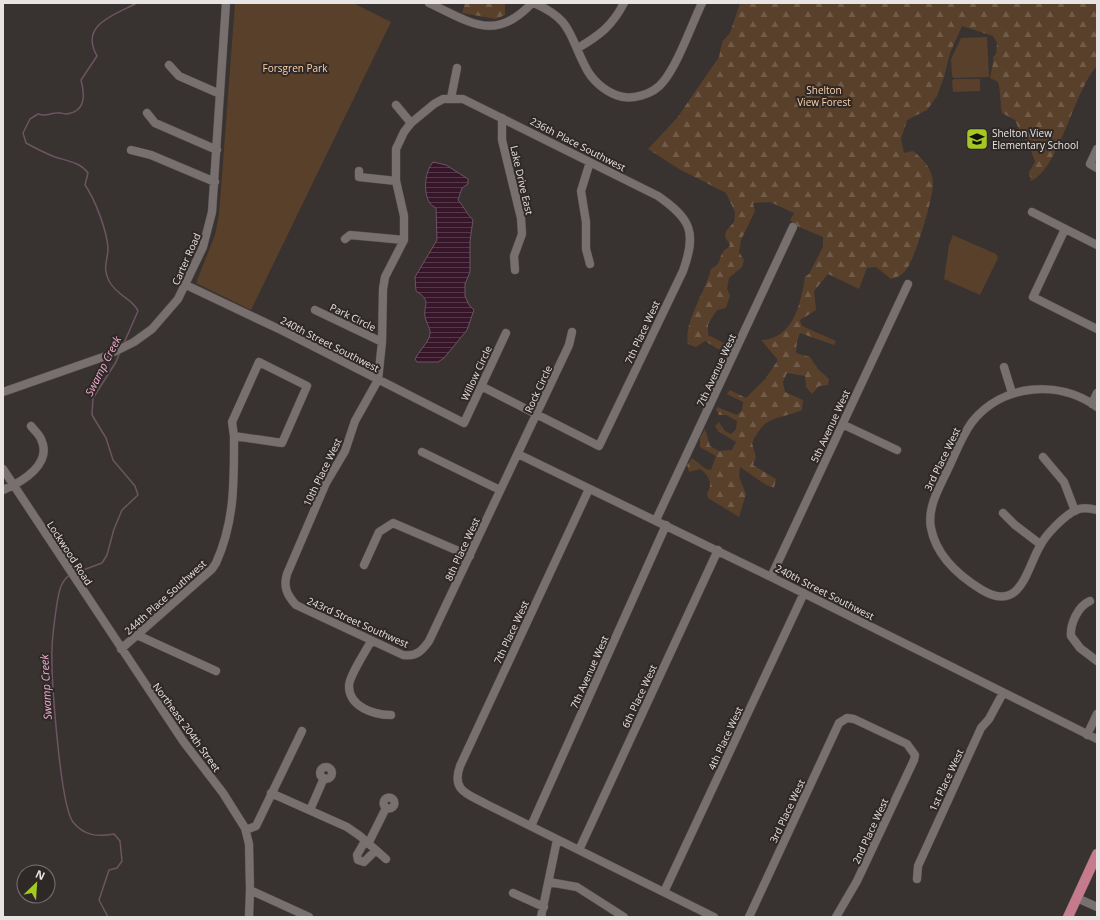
<svg xmlns="http://www.w3.org/2000/svg" width="1100" height="920" font-family="'Open Sans',sans-serif">
<style>
.green{fill:#59402a}
.forest{fill:url(#forest-firs)}
.water{fill:url(#water-rules);stroke:#6d5462}
.lines{fill:none;stroke-linecap:round;stroke-linejoin:round}
.stream{stroke:#6d5462;stroke-width:1.5}
.minor-casing{stroke:#544f4e;stroke-width:9}
.major-casing{stroke:#544f4e;stroke-width:11}
.minor{stroke:#77706f;stroke-width:8}
.major{stroke:#c67b8c;stroke-width:10}
.labels{text-anchor:middle;stroke-width:4;stroke-linejoin:round;paint-order:stroke}
.park-label{font-size:10px;fill:#fed2a9;stroke:#2e2827}
.poi-label{font-size:10px;fill:#e9e4e4;stroke:#2e2827;text-anchor:start}
.street-label{font-size:10px;fill:#e9e4e4;stroke:#2e2827}
.water-label{font-size:11px;font-style:italic;fill:#f1add0;stroke:#2e2827}
</style>
<defs>
<pattern id="forest-firs" width="22" height="20" patternUnits="userSpaceOnUse"><rect width="22" height="20" fill="#59402a"/><path d="M5 1l3.5 6h-7zM16 11l3.5 6h-7z" fill="#715b49"/></pattern>
<pattern id="water-rules" width="6" height="5" patternUnits="userSpaceOnUse"><rect width="6" height="5" fill="#38162a"/><path d="M0 2.5h6" fill="none" stroke="#553849"/></pattern>
</defs>
<rect width="100%" height="100%" fill="#383231"/>
<path class="green" d="M235,3H353L391,22L251,310L196,283L215,235L219,215Z
M987,37L989,77L954,78L952,76L951,59L961,38Z
M954,79H980V91L953,92L952,81Z
M953,235L996,254L998,258L980,295L944,279L949,245Z"/>
<path class="forest" d="M465,3H505V15L496,19L462,13Z
M740,3H1097V66C1073,92 1060,168 1031,181L1029,172L1035,162L1029,145L1021,134L1015,120L1002,113C1000,102 1001,92 998,82L990,78C991,70 994,64 993,57L996,54L997,43L993,36L962,26L950,53L944,77L937,96L927,110L907,120L901,139L904,153L913,151C923,159 932,168 933,182C934,196 915,259 906,270C901,276 898,277 891,279L876,267L867,268L859,289L828,274L814,291L816,310L800,320L802,326L836,341L834,345L800,333L797,341L796,353L810,357L818,369L829,379L828,385L819,386L812,394L806,387L805,376L787,373L783,382L785,392L803,400L802,410C775,421 766,414 752,443L756,457L753,465L776,479L774,488L766,485L740,467L739,477L746,494L739,517L708,498L707,493C714,484 708,474 700,469L689,472L687,465L692,458L706,469L711,470L716,456L700,447V438L705,429L710,446L719,451L732,450L736,442L718,431L715,426L719,422L725,431L731,434L736,429L737,421L726,415H719L716,410L717,407L737,415L742,410L743,402L727,394L730,390L746,398L765,379L778,360L761,340C794,339 801,302 805,277L809,274L823,247V237L797,226L790,220L794,213L770,202L753,203L755,211L741,240L739,252L744,260L742,267L729,278L727,289L730,295L726,308L717,310L708,324V335L724,343L726,350L718,349L705,341L696,347L688,344C683,324 706,290 711,269C722,263 718,260 723,252C725,249 729,248 730,245L725,237L726,231L734,222L735,212L726,193L679,169L648,149L677,118L719,57L722,42L730,33Z"/>
<path class="water" d="M433,162L446,165L468,179V184L462,188L458,200C464,207 467,214 473,220L470,241V272L465,284V296L469,305L474,310L467,330L444,358L438,362H417L415,359C419,351 426,345 429,338C432,330 428,327 426,320C421,306 434,302 416,291L415,277L437,240L436,208C434,207 430,204 429,202C423,191 425,171 433,162Z"/>
<g class="lines">
<path class="stream" d="M124,343L138,311C133,299 117,296 109,281C102,267 108,260 108,248C107,231 95,199 85,185L88,173C80,162 67,161 55,157C45,153 35,148 26,143L23,133L30,119L38,114C47,117 49,113 57,113C60,112 63,114 66,114C86,112 85,95 81,80L97,56C79,25 114,15 137,3
M75,573L102,563L107,555L114,529L122,510L138,495L135,486L113,460L106,438L92,415L93,398L116,362L120,352
M70,575C66,577 63,582 61,586C57,596 52,638 52,650C51,676 60,805 73,822C84,836 98,837 114,834L120,841L122,861L117,868L109,870L99,900L108,917"/>
<g class="minor-casing">
<path id="minor" d="M429,3C470,22 495,43 532,3
M534,3C572,20 568,33 585,66C591,79 603,90 616,95C630,101 653,95 663,82C678,64 691,26 702,3
M578,48C600,35 612,26 624,3
M169,65L179,76L220,94
M451,98L457,68
M396,105L411,123
M147,113L155,123L217,150
M502,118V140L521,218L522,234L514,256L515,270
M1097,149L1090,164L1097,168
M131,150L151,155L215,182
M359,171V177L396,181
M1032,212L1097,245
M1065,229L1033,297L1097,329
M345,239L350,235L404,240
M590,264L586,249V222L581,191L590,162
M186,285L281,330L464,423L506,333
M315,310L382,342
M259,362L307,386L282,443L234,436L232,422Z
M1004,367L1012,393
M481,386L599,446L683,271C697,232 691,219 658,196L463,99H443L434,104L411,123L404,132L396,149V181L404,216V240L385,277L383,289L382,342L378,380L355,421L345,451L326,483L287,574C283,587 287,595 296,605L403,655C416,657 422,651 429,641L569,345L572,332
M3,392L106,356L134,342L152,329L178,299L203,247L212,212L226,3
M1092,404L1097,393
M1097,407C1058,379 1002,384 972,422C961,437 955,455 947,471C939,488 927,508 931,528C936,555 959,576 982,590C1021,613 1026,570 1040,546C1046,534 1064,516 1076,510C1083,507 1090,508 1097,510
M842,424L897,450
M422,452L500,490
M518,454L771,577L1097,739
M1043,457L1064,482L1075,511
M3,469L183,741L223,793L245,828L249,844L250,890L249,917
M589,489L460,766C451,791 468,794 486,804L714,917
M3,490C22,482 53,464 41,439C39,434 34,430 31,426
M1003,513L1015,525L1040,544
M656,520L793,227
M364,565L379,532L393,523L470,556
M771,577L908,284
M1090,601C1078,606 1070,624 1071,636L1080,648L1097,661
M137,635L216,671
M371,641C366,651 349,676 349,686C349,707 374,715 391,715
M121,649L212,569L216,563C235,521 234,481 234,436
M1087,735L1097,714
M320 773a6 6 0 1 1 12 0a6 6 0 1 1-12 0Z
M271,793L347,827L360,836L386,859
M383.5 803a5.5 5.5 0 1 1 11 0a5.5 5.5 0 1 1-11 0Z
M310,810L324,778
M531,826L666,525
M246,830L256,826L302,731
M365,841L357,855L358,860L364,862L375,851
M368,844L386,808
M579,850L718,550
M917,879L918,866L981,728L989,719L1003,693
M549,882L577,887L624,917
M250,890L309,917
M664,892L804,593
M513,893L544,907
M1077,898L1097,907
M541,917L557,840
M749,917L839,723L847,718L854,719L907,744L915,755L914,760L857,881L836,917"/>
</g>
<g class="major-casing">
<path id="major" d="M1068,917L1097,854"/>
</g>
<use href="#minor" class="minor"/>
<use href="#major" class="major"/>
</g>
<defs>
<g id="school-square" transform="scale(1.15)"><rect x="-9" y="-9" width="18" height="18" rx="4" fill="#a5c823" stroke="#2e2827"/><path d="M0-5L7-2L0 1L-7-2ZM-4 1L0 2.5L4 1V4Q0 6-4 4Z" fill="#111"/></g>
</defs>
<g fill-rule="evenodd">
<use href="#school-square" x="977" y="139"/>
</g>
<g class="labels">
<g class="park-label">
<text x="295" y="72">Forsgren Park</text>
<text x="824" y="94">Shelton<tspan x="824" dy="12">View Forest</tspan></text>
</g>
<g class="poi-label">
<text x="992" y="137">Shelton View<tspan x="992" dy="12">Elementary School</tspan></text>
</g>
<g class="street-label">
<text transform="translate(578 144) rotate(27)" y="4">236th Place Southwest</text>
<text transform="translate(522 180) rotate(77)" y="4">Lake Drive East</text>
<text transform="translate(186 259) rotate(-66)" y="4">Carter Road</text>
<text transform="translate(353 317) rotate(26)" y="4">Park Circle</text>
<text transform="translate(642 332) rotate(-65)" y="4">7th Place West</text>
<text transform="translate(330 344) rotate(27)" y="4">240th Street Southwest</text>
<text transform="translate(716 370) rotate(-65)" y="4">7th Avenue West</text>
<text transform="translate(476 373) rotate(-65)" y="4">Willow Circle</text>
<text transform="translate(538 389) rotate(-65)" y="4">Rock Circle</text>
<text transform="translate(830 426) rotate(-65)" y="4">5th Avenue West</text>
<text transform="translate(942 459) rotate(-64)" y="4">3rd Place West</text>
<text transform="translate(322 472) rotate(-64)" y="4">10th Place West</text>
<text transform="translate(462 549) rotate(-65)" y="4">8th Place West</text>
<text transform="translate(70 553) rotate(57)" y="4">Lockwood Road</text>
<text transform="translate(825 592) rotate(27)" y="4">240th Street Southwest</text>
<text transform="translate(165 597) rotate(-42)" y="4">244th Place Southwest</text>
<text transform="translate(358 622) rotate(24)" y="4">243rd Street Southwest</text>
<text transform="translate(511 632) rotate(-65)" y="4">7th Place West</text>
<text transform="translate(589 672) rotate(-66)" y="4">7th Avenue West</text>
<text transform="translate(639 696) rotate(-65)" y="4">6th Place West</text>
<text transform="translate(187 727) rotate(54)" y="4">Northeast 204th Street</text>
<text transform="translate(725 738) rotate(-65)" y="4">4th Place West</text>
<text transform="translate(946 780) rotate(-65)" y="4">1st Place West</text>
<text transform="translate(787 811) rotate(-65)" y="4">3rd Place West</text>
<text transform="translate(870 831) rotate(-65)" y="4">2nd Place West</text>
</g>
<g class="water-label">
<text transform="translate(103 366) rotate(-63)" y="4">Swamp Creek</text>
<text transform="translate(46 687) rotate(-93)" y="4">Swamp Creek</text>
</g>
</g>
<rect width="1100" height="920" fill="none" stroke="#e9e4e4" stroke-width="8"/>
<g transform="translate(36 884) rotate(25)"><circle r="19" fill="#2e2827" stroke="#797373"/>
<path d="M0-3L7 15L0 10L-7 15Z" fill="#a5c823"/>
<text y="-6" font-size="11" font-weight="bold" text-anchor="middle" fill="#e9e4e4">N</text>
</g>
</svg>
